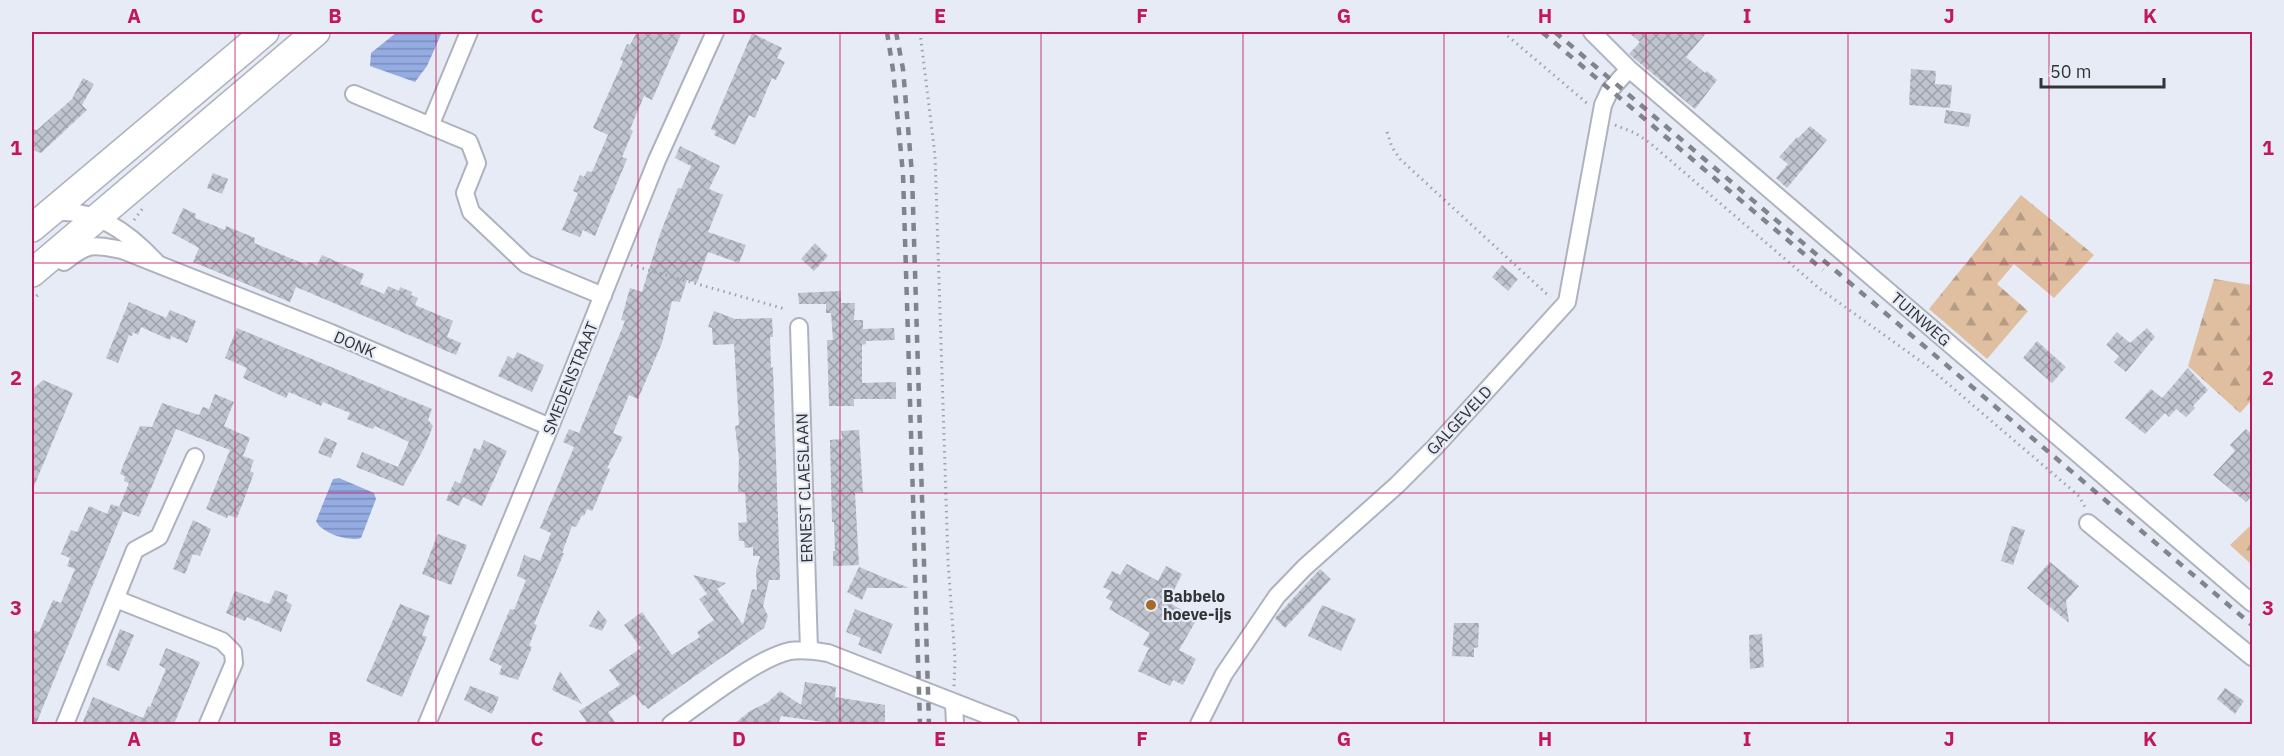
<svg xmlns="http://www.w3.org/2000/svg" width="2284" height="756" font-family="'IBM Plex Sans',sans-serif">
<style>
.forest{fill:url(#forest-firs)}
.water{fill:url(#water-rules)}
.building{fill:url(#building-cross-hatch)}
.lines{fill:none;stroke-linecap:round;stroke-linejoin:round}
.minor-casing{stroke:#adb2bd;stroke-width:20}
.trunk-casing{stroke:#adb2bd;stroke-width:30}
.path{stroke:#9fa2ab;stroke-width:3;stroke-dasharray:1.5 4.5;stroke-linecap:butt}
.minor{stroke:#fff;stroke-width:16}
.trunk{stroke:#fff;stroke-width:27}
.rail{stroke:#81848b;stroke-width:4.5;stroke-dasharray:8 8;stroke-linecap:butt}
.grid{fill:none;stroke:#c2185b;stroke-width:1.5;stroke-opacity:0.55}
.poi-dot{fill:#a56a2b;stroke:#e6ebf6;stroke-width:2}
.labels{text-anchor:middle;stroke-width:4.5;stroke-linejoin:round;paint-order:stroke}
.street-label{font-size:16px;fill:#323438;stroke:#e6ebf6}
.poi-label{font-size:16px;font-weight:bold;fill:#323438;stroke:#e6ebf6;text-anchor:start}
.neatline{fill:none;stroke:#c2185b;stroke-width:2}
.grid-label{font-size:20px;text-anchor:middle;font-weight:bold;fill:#c2185b}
</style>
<defs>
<pattern id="forest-firs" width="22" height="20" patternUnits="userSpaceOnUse" patternTransform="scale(1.5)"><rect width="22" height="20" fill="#e0bfa1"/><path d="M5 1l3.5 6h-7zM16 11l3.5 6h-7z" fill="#b69c84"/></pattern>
<pattern id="water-rules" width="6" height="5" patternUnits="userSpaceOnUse" patternTransform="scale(1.5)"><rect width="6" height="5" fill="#95ace3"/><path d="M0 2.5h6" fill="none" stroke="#7a8db9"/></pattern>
<pattern id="building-cross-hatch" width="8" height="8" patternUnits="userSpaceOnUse" patternTransform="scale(1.5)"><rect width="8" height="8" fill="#bfc4cf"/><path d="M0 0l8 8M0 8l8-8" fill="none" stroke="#9ca0a9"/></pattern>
</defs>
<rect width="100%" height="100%" fill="#e6ebf6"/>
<path class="forest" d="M2021,195L2094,255L2054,298L2014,264L1997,284L2028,311L1987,359L1929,309Z
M2214,279L2252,285V400L2240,413L2188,366Z
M2252,524V565L2230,545Z"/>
<path class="water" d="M397,32H442L427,66L415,82L370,66L371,53Z
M339,478L374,493L376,499L361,538C349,542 321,533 316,521L333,479Z"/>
<path class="building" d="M637,32H682L652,100L644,96L630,129L633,131L622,157L627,159L595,236L583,230L580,237L562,230L578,193L573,191L580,175L584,177L587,171L592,172L608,135L593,128L623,61L620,60L627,44L630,45Z
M1628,32H1707L1686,57L1705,73L1707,71L1717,80L1695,109L1629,54L1640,42Z
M752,33L782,48L777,58L785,62L776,80L772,78L755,118L749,115L735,145L714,135L716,131L711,129Z
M1911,69L1936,71L1935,84L1952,85L1950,108L1909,105Z
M83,78L94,84L82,105L87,110L41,153L32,150V129L37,130L72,99Z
M1946,110L1971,114L1969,127L1944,123Z
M1810,126L1827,140L1787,188L1776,178L1788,164L1779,157L1797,137L1798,138Z
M680,146L720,166L709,189L723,195L708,232L746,245L739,263L708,252L697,283L687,280L680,302L672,301L662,343L638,399L629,395L613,433L623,437L607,468L610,469L595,505L592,511L587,509L584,516L582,515L576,527L572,526L562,553H564L534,624L537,625L529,646L532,647L518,680L499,674L502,666L489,660L510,609L514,610L526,580L517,576L524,555L540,561L551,533L540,528L574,447L563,442L569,429L579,433L625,321L621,320L630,288L642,292L660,234L678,188L681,189L691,166L675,158Z
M213,173L228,179L222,194L207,188Z
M183,208L196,214L195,218L225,230L226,226L255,238L254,243L307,265L308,262L317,265L322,255L364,274L360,284L384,294L388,286L399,291L400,287L412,292L411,295L418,298L415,305L453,321L447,337L461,343L456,355L296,287L290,302L193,262L199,248L172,233Z
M815,243L828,256L814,271L801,259Z
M1502,265L1518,279L1508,291L1492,277Z
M841,291V303H855L854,320H863V329L894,328L895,340L866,341V344L862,345V383L896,382V399H854V406H829L827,340H833L831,313H826V304H799L798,293Z
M129,302L166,318L170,310L196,321L187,343L171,336L170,340L141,327L138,335L133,332L132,336L129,335L118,363L106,358Z
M714,311L735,319L772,318L773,337H770L771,368L773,367L780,580H769L763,606L768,616L764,628L648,709L645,705L643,706L635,694L608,712L616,724H588L579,711L620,685L609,670L641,648L624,625L642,612L672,655L700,637L697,632L714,620L699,599L707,594L693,575L726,583L717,589L743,625L752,589L757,590L756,571L760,556H753V547L745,548L744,541H739L738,523L747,522L745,492H738L739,459L735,426L739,425L734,344L713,345L712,328L708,327Z
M237,328L432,409L428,420L433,426L424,448L403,486L356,467L362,452L398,467L409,442L375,426L373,429L367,427L347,419L350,413L323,402L321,406L289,392L286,398L243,378L247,368L225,358Z
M2147,328L2155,337L2126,372L2114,362L2119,356L2106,345L2117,332L2130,343Z
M2037,341L2066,367L2052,383L2023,358Z
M517,352L544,365L532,392L498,376L508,356L514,359Z
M2188,368L2208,390L2193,406L2195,408L2186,417L2176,409L2169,417L2165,413L2145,434L2125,418L2151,389L2162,398Z
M43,380L73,393L32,491V390Z
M215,394L234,402L224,426L250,438L243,456L254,460L250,471L254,473L237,518L228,515L227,518L206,509L230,450L176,429L139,517L123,511L36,724H32V630L39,632L53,600L61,603L75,569L67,566L70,558L61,554L71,530L77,532L89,506L107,514L111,504L119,507L129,483L124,481L125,476L120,474L124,463L140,426L152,427L162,403L199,415L203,407L209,409Z
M2246,429L2253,435V495L2246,502L2213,475L2235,451L2230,445Z
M859,430L863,493H855L859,565L833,566V551H835L834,522H832L830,440L842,439L841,431Z
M325,437L337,443L331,458L318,453Z
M484,440L507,451L482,506L463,497L459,506L446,500L455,481L460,484L474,448L480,450Z
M193,520L211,529L200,556L193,554L185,574L173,569Z
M2012,526L2025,530L2013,565L2001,561Z
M438,534L467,545L451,585L422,574Z
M2050,562L2079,586L2066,601L2069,623L2027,588Z
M1127,564L1158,581L1166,566L1182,574L1168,602L1197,619L1179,650L1196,659L1183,685L1173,680L1170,686L1138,671L1149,648L1143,645L1150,633L1109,609L1113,602L1106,598L1111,591L1103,587L1112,571L1120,575Z
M859,567L909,588H867L862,600L847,592Z
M1320,569L1331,579L1285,628L1275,618Z
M275,590L288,595L286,601L292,605L281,632L247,617L245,621L226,613L235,591L269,604Z
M400,604L430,616L422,635L427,637L402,697L366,681Z
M1322,605L1356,619L1341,651L1308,636Z
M855,609L893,624L881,654L858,645L861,638L846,632Z
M598,610L607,621L602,631L589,626Z
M1454,623H1479L1478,647L1474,648V657L1452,656Z
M120,629L134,635L119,671L106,665Z
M1762,634L1764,667L1750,669L1749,635Z
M166,648L200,662L174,724H82L93,697L143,718L148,706L150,707L166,669L159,665Z
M560,671L582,704L552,690Z
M805,682L836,687L835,697L885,705V724H837L781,716L778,724H734L750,711L768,702L780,691L801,705Z
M470,686L499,697L492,714L464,700Z
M2225,688L2244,701L2235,714L2217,699Z"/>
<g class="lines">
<g class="minor-casing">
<path id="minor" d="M1592,32L1629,69L2252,603
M354,94L469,142L477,163L465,193L471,212L526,264L603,296
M430,126L469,32
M52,213C95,207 128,232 156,262
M64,262C88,243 92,244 122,250L331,333L550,427
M799,327L809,650
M2088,523L2252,657
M116,599L222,641L233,652L234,663L208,724
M954,704L955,724
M65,724L135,550L159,537L195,457
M427,724L550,427L657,160L715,32
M671,724C700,704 757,658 790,651C803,649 815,651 828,653L1010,724
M1199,724L1224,674L1277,596L1305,567L1397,485L1435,447L1567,302L1603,105L1610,90L1629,69"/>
</g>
<g class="trunk-casing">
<path id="trunk" d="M32,228L265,32
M32,273L316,32"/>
</g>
<path class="path" d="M920,32L935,155L948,561L955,659L954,687
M1503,32L1588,104
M1615,125L1635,133L1650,143L1820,289L1926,365L2079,496L2086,509
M1387,132L1392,147L1400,159L1550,297
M134,220L143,208
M631,265L785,309
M32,300L39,294"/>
<use href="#minor" class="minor"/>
<use href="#trunk" class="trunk"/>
<path class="rail" d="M887,32L893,70L903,174L920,724
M896,32L903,69L912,174L929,724
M1542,32L1823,270
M1555,32L2252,625"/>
</g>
<path class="grid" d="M235,32V724M436,32V724M638,32V724M840,32V724M1041,32V724M1243,32V724M1444,32V724M1646,32V724M1848,32V724M2049,32V724M32,263H2252M32,493H2252"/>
<circle class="poi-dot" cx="1151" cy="605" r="6"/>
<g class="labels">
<g class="street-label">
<text transform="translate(1921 319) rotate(41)" y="6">TUINWEG</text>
<text transform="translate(355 344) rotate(23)" y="6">DONK</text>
<text transform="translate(570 378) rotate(-68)" y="6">SMEDENSTRAAT</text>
<text transform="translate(1459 420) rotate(-47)" y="6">GALGEVELD</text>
<text transform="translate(804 488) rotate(-92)" y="6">ERNEST CLAESLAAN</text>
</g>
<g class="poi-label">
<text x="1163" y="602">Babbelo<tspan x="1163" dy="18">hoeve-ijs</tspan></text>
</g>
</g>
<rect width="2284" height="756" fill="none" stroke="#e6ebf6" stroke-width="66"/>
<path d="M2041 78v9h123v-9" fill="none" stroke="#323438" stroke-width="3"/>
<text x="2050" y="78" font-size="18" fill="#323438" stroke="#e6ebf6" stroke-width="4.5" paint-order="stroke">50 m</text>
<rect x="33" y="33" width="2218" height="690" class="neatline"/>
<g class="grid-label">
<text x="134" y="23">A</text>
<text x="335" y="23">B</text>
<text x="537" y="23">C</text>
<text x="739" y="23">D</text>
<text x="940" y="23">E</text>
<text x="1142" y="23">F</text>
<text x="1344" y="23">G</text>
<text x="1545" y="23">H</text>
<text x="1747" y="23">I</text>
<text x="1949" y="23">J</text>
<text x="2150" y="23">K</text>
<text x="16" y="155">1</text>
<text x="2268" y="155">1</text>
<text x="16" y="385">2</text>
<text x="2268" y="385">2</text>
<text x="16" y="615">3</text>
<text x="2268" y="615">3</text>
<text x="134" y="746">A</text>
<text x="335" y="746">B</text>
<text x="537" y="746">C</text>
<text x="739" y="746">D</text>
<text x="940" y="746">E</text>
<text x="1142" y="746">F</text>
<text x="1344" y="746">G</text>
<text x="1545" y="746">H</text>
<text x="1747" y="746">I</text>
<text x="1949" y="746">J</text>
<text x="2150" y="746">K</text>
</g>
</svg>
